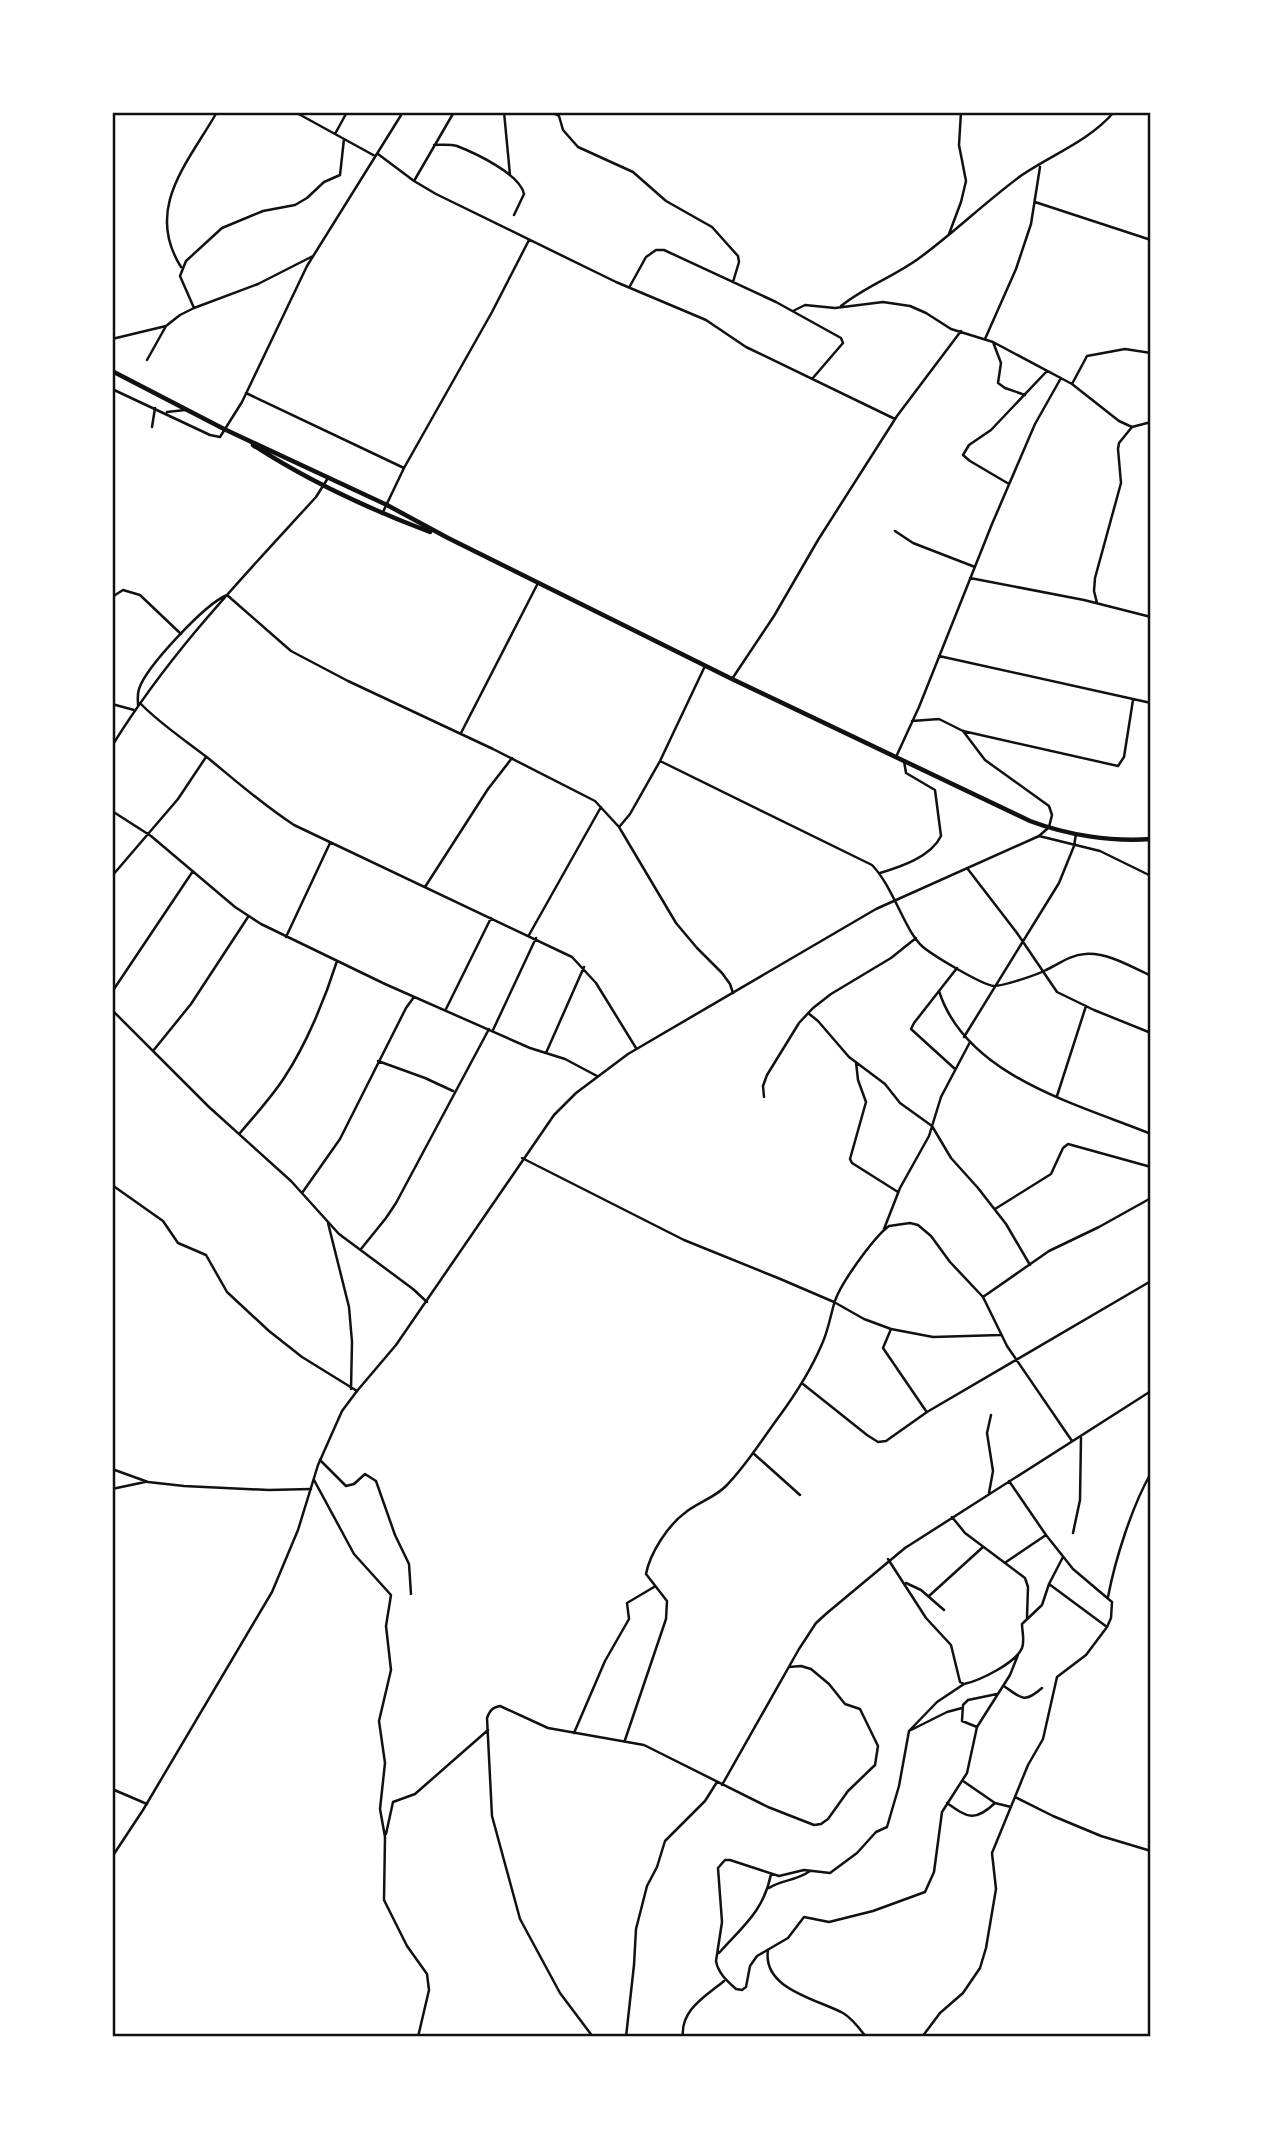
<svg xmlns="http://www.w3.org/2000/svg" width="1263" height="2149" font-family="'Varela Round',sans-serif">
<style>
.lines{fill:none;stroke-linecap:round;stroke-linejoin:round}
.minor{stroke:#111;stroke-width:2.5}
.tertiary{stroke:#111;stroke-width:2.5}
.trunk{stroke:#111;stroke-width:4.5}
.neatline{fill:none;stroke:#111;stroke-width:2.5}
</style>
<rect width="100%" height="100%" fill="#fff"/>
<g class="lines">
<path class="minor" d="M295,112L375,156
M504,112L510,175
M551,112L559,116L563,130L578,147L633,172L666,201L712,227L738,256L739,262L733,282
M335,134L347,112
M434,145C442,145 450,144 457,146C475,153 520,174 524,194L514,215
M378,154L414,181L436,194L616,282L706,320L746,347L895,419
M414,181L454,112
M1035,202L1151,240
M949,234L961,202L966,181L959,145L961,112
M181,267C144,208 188,163 217,112
M630,286L646,257L656,250H664L776,302L841,338L843,343L812,379
M841,306C866,286 893,277 918,259C954,233 986,201 1022,175C1053,154 1089,141 1114,112
M194,308L180,276L186,261L222,228L263,211L295,205L307,198L324,182L340,175L344,139
M793,311L805,305L835,308L883,302L910,306L926,313L951,329L993,342L1072,384L1119,421L1132,427L1151,422
M112,339L166,326
M985,339L1016,269L1031,224L1040,167
M993,342L1001,363L998,383L1005,388L1025,395
M147,360L166,326L180,315L194,308L258,284L313,256
M1072,384L1087,356L1125,349L1151,353
M112,389L210,435L220,437L242,402L307,266L403,112
M246,393L404,468
M167,412L185,410
M152,427L155,408
M1009,484L970,461L963,455L969,445L991,430L1047,371
M382,514L404,468L492,312L529,240
M895,531L913,543L975,567
M970,578L1084,600L1151,617
M112,597L123,590L140,595L181,634
M1097,603L1094,591L1095,578L1121,483L1118,449L1119,443L1132,427
M939,656L1151,703
M732,679L774,616L818,540L897,416L961,331
M140,703C160,724 185,740 208,758C236,781 263,805 294,825L572,957L596,983L636,1048
M112,704L134,710
M138,705C138,700 137,695 139,689C146,667 205,604 227,595L291,651L348,681L493,749L595,801L619,827L676,923L697,948L722,973L730,984L733,993
M912,721L939,719L963,731L1118,766L1124,757L1133,700
M963,731L985,760L1049,806L1052,815L1049,827
M461,733L538,583
M112,746C170,652 242,578 316,497L328,478
M896,757L919,707L992,524L1035,424L1061,378
M660,761L872,865C894,888 904,930 923,947C934,956 982,985 994,986C1003,986 1037,975 1046,970C1059,964 1070,955 1085,954C1107,952 1132,967 1151,976
M112,811L151,836L235,907L261,924L385,984L530,1048L565,1059L597,1076
M620,826L630,814L660,761L705,666
M1039,836L1100,851L1151,876
M967,868L1017,933L1057,992L1094,1010L1151,1033
M880,873C900,867 931,857 941,836L935,790L906,773L904,761
M112,876L178,799L206,757
M425,887L488,789L512,758
M529,935L601,807
M286,937L330,843
M939,991C966,1076 1077,1104 1151,1134
M112,992L193,871
M446,1009L491,918
M112,1010L209,1107L291,1181L339,1234L413,1289L427,1302
M808,1013L818,1021L849,1057L885,1084L900,1103L932,1126L951,1158L978,1188L1006,1224L1030,1265
M493,1030L536,938
M964,1037L1059,883L1074,846L1076,834
M153,1051L191,1004L248,917
M546,1053L584,967
M378,1061L425,1078L453,1091
M856,1062L858,1080L866,1102L850,1159L852,1163L898,1192
M955,1069L911,1029L914,1023L957,968
M1057,1096L1086,1006
M764,1097L763,1086L767,1075L799,1023L813,1008L831,994L891,958L916,938
M240,1133C255,1115 271,1098 284,1078C306,1045 325,999 337,961
M522,1158L684,1240L778,1278L834,1302L864,1319L891,1329L933,1337L1000,1335
M112,1185L163,1221L178,1243L206,1255L227,1292L269,1331L302,1357L357,1391
M302,1193L340,1139L406,1008L414,997
M995,1209L1051,1174L1063,1148L1068,1144L1151,1167
M328,1223L349,1307L352,1342L351,1389
M884,1229L900,1188L929,1136L941,1097L970,1042
M361,1249L386,1218L396,1203L489,1029
M983,1297L1049,1251L1099,1227L1151,1198
M891,1329L883,1348L926,1411
M803,1384L867,1435L878,1442L886,1441L927,1412L1151,1281
M753,1453L800,1495
M320,1460L346,1486L354,1484L365,1474L376,1481L395,1535L409,1564L411,1594
M112,1469L148,1482L184,1486L269,1490L311,1489
M314,1480L354,1554L391,1595L386,1626L391,1670L379,1721L385,1763L380,1809L385,1837L384,1900L407,1946L427,1974L429,1990L418,2037
M112,1489L145,1482
M989,1493L993,1471L987,1433L991,1415
M952,1517L965,1533L1025,1578L1028,1587L1027,1618
M1073,1533L1080,1500L1081,1437
M888,1559L926,1618L951,1645L960,1682L964,1684C979,1681 1016,1663 1022,1648C1025,1640 1022,1632 1022,1624L1042,1605L1049,1584L1063,1557
M1006,1562L1046,1535
M906,1583L921,1590L944,1610
M1049,1584L1107,1627
M929,1596L983,1547
M1108,1597C1115,1560 1132,1506 1151,1473
M964,1684L937,1702L909,1731L899,1786L887,1827L876,1832L857,1853L830,1873L804,1870L779,1876L730,1860H725L718,1868L722,1922L716,1961C718,1973 727,1981 736,1989L742,1990L746,1987L750,1966L757,1956L788,1938L804,1917L829,1922L873,1911L925,1892L934,1872L942,1812L967,1773L977,1727L1010,1675L1018,1655
M1004,1686C1021,1698 1024,1704 1042,1688
M977,1727L962,1721L963,1705L968,1700L997,1694
M911,1730L947,1712L962,1708
M574,1733L605,1661L629,1619L627,1603L654,1587
M625,1740L666,1619L667,1601L646,1574C650,1553 668,1525 686,1512C699,1502 714,1498 726,1486C746,1466 761,1441 778,1418C795,1395 811,1370 822,1344C828,1331 830,1318 834,1304C839,1285 874,1237 889,1226L910,1223L918,1225L931,1236L950,1262L983,1297L1007,1346L1072,1441
M963,1781L995,1803L1011,1807
M722,1785L799,1649L816,1623L827,1613L905,1548L1151,1391
M112,1789L147,1804
M1015,1797L1053,1816L1101,1836L1151,1851
M947,1803C968,1818 975,1822 995,1803
M386,1834L393,1802L415,1794L488,1730
M769,1888C781,1880 796,1881 810,1871
M768,1950C762,1989 817,1999 843,2013C853,2019 859,2028 866,2037
M719,1953C742,1927 764,1911 771,1874
M593,2037L560,1993L520,1919L492,1816L487,1718C490,1710 492,1708 500,1706L548,1728L644,1745L768,1807L814,1825L821,1824L828,1819L848,1791L875,1765L878,1746L860,1709L845,1704L829,1684L811,1669L801,1666L789,1667
M626,2037L634,1965L636,1929L647,1886L657,1867L665,1841L705,1801L717,1782
M683,2037C680,2010 706,1996 724,1981
M922,2037L940,2013L963,1993L980,1968L986,1948L996,1889L992,1853L1028,1765L1043,1739L1057,1677L1086,1655L1107,1627L1111,1618L1112,1602L1073,1569L1046,1535L1009,1481"/>
<path class="tertiary" d="M112,1857L143,1810L272,1592L298,1530L318,1465L342,1411L357,1391L396,1345L554,1115L576,1093L628,1054L876,909L1039,836L1047,829"/>
<path class="trunk" d="M112,371L224,429L387,505L448,538L732,679L1030,821C1067,835 1111,842 1151,839
M253,445C308,481 369,509 430,532"/>
</g>
<rect width="1263" height="2149" fill="none" stroke="#ffffff" stroke-width="228"/>
<rect x="114" y="114" width="1035" height="1921" class="neatline"/>
</svg>
